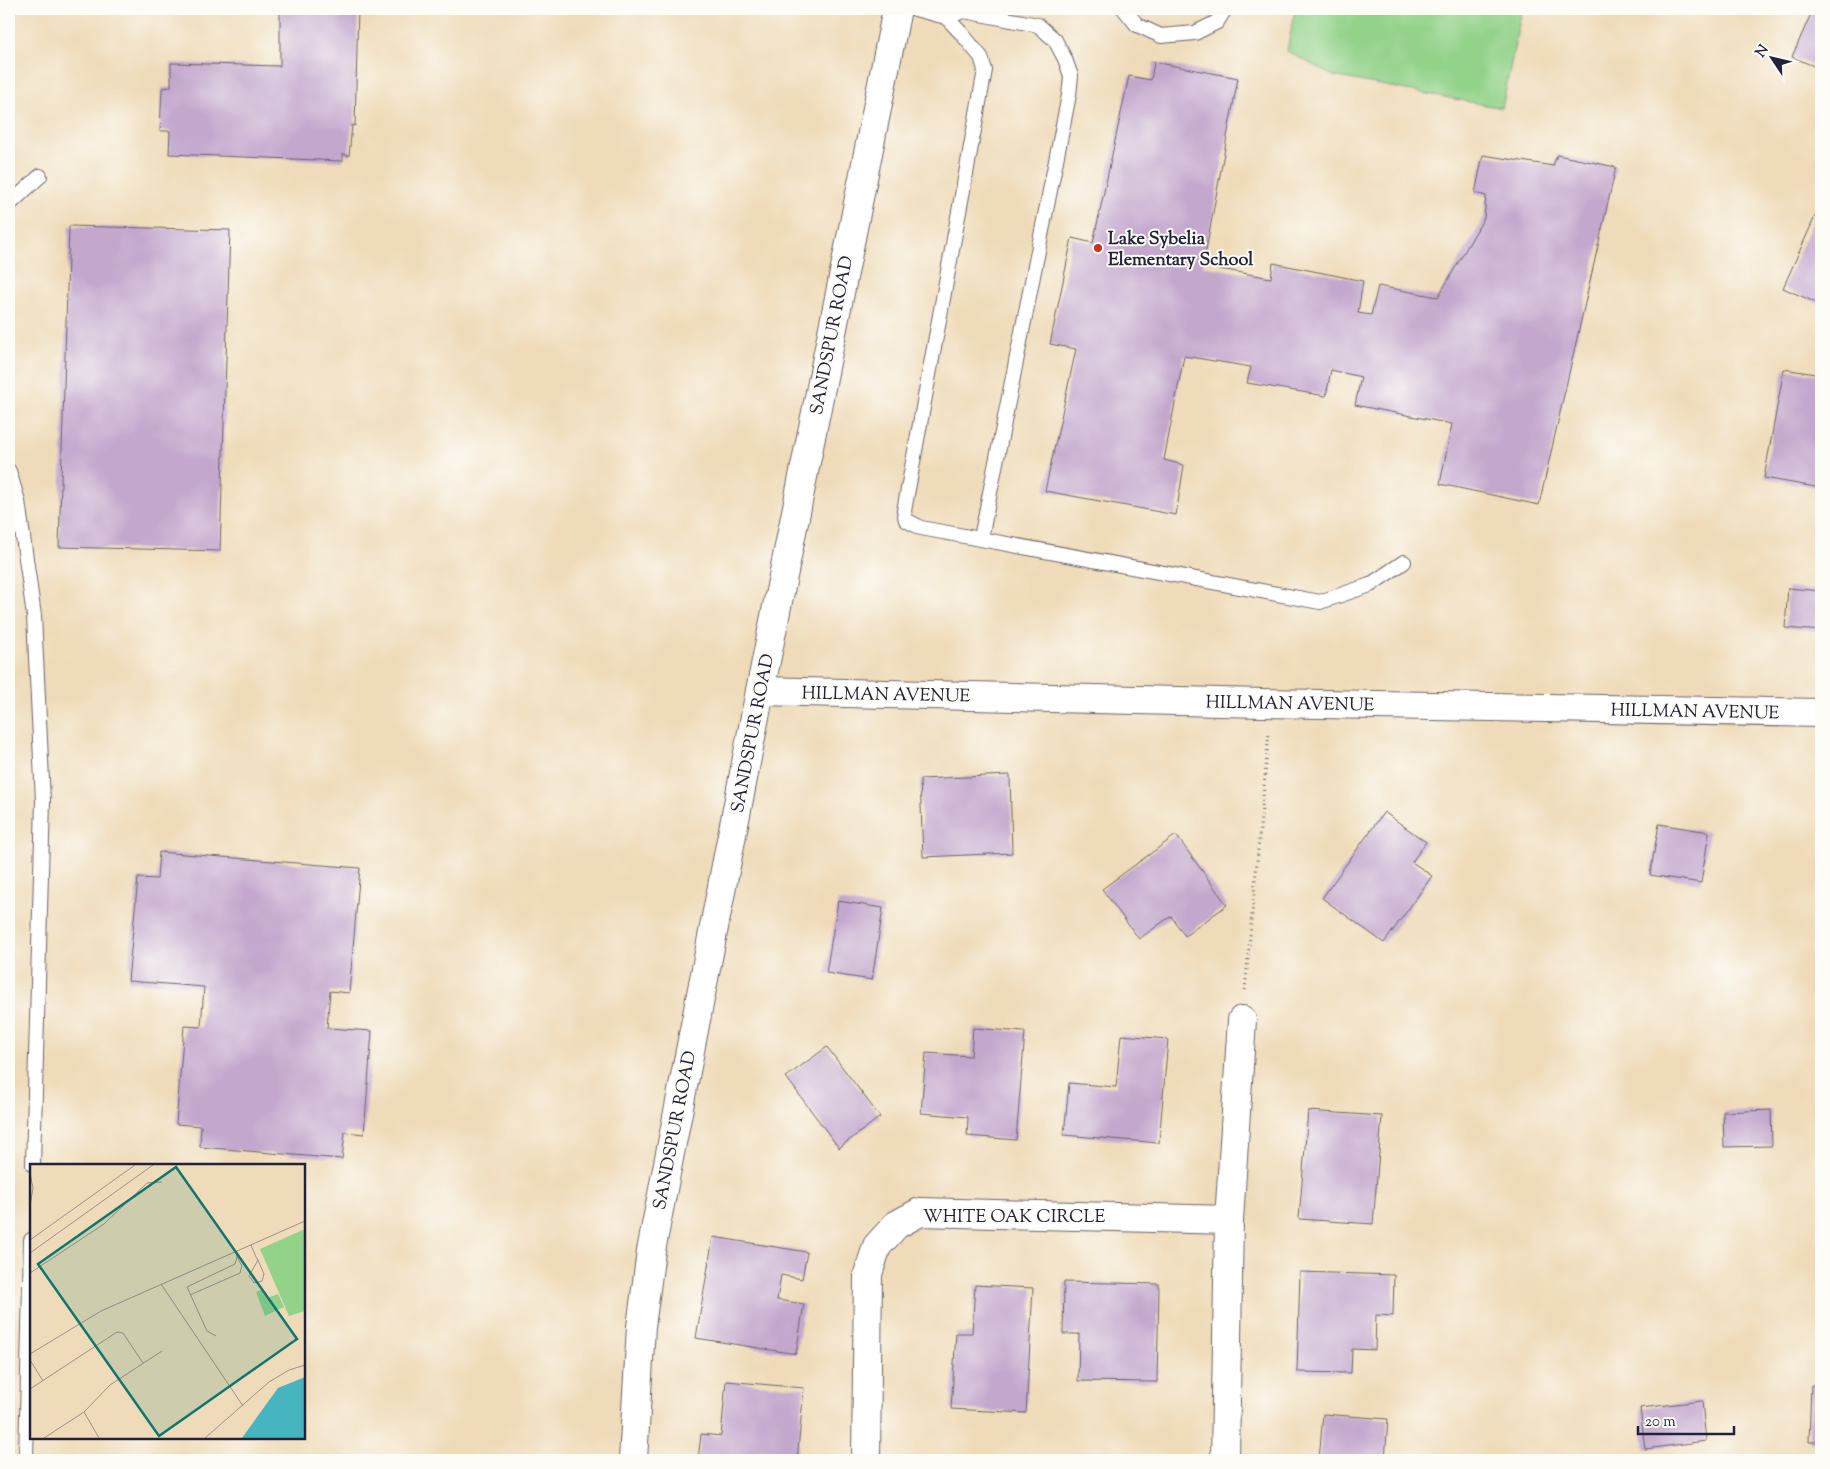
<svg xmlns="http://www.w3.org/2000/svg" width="1830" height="1469" font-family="'Sorts Mill Goudy',serif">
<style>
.green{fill:#92d289;stroke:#5a7a62}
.building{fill:#c3a7cd}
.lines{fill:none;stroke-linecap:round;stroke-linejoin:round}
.service-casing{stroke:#6a6367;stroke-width:16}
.minor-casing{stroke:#6a6367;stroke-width:30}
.tertiary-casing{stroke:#6a6367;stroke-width:30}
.path{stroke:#6a6367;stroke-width:3;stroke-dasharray:1 4;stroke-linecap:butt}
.service{stroke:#fff;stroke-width:14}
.minor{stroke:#fff;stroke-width:28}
.tertiary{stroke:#fff;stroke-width:28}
.poi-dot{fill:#c8321e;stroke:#fdfcf7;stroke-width:2}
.labels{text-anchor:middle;stroke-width:4;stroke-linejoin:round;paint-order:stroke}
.poi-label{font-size:18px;font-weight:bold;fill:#22223b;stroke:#fdfcf7;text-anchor:start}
.street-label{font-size:18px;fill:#22223b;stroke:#fdfcf7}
.inset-road{fill:none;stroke:#9d9187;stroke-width:1}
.view{fill:#0f766e;fill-opacity:0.15;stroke:#0f766e;stroke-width:2.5}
.inset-edge{fill:none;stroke:#22223b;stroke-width:2.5}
</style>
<rect width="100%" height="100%" fill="#fdfcf7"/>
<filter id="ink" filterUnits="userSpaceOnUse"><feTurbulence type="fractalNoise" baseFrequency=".02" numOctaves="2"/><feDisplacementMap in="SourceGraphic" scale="10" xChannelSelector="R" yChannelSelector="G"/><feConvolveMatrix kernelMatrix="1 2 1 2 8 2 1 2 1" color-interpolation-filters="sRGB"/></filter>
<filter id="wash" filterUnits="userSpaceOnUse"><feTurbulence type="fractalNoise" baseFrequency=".0096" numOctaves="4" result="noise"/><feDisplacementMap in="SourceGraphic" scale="20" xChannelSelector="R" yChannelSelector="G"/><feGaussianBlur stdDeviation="1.12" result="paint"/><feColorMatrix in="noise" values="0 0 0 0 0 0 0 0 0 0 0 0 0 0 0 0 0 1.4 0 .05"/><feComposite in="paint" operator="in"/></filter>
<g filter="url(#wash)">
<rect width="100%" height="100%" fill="#efdbb9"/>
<path class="green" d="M1295,9L1389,10V9H1522L1502,108L1333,76L1287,51Z"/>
<g id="blocks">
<path class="building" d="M280,9H358L355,126L352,125L349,156L343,154V161L169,154L170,131H160L162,88L171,87V63L280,66Z
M1813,9H1821V69L1792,57Z
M1154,62L1238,78L1203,266L1271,278L1273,263L1363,281L1358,313L1371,315L1378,286L1438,297L1484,218L1486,196L1475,193L1483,155L1553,166L1557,155L1616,167L1539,505L1440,484L1452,424L1355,405L1361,377L1331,370L1326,396L1247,383L1251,367L1184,356L1164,460L1184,465L1176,515L1045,491L1076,349L1050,344L1072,238L1093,243L1129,76L1151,80Z
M1818,210L1821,211V305L1783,288Z
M69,226L230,230L220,551L59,547Z
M1784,369L1821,375V488L1764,478Z
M1788,588L1821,591V631L1785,628Z
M1010,775L1012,853L923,857L920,779Z
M1384,812L1426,842L1412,862L1432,876L1384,943L1322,898Z
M1659,824L1709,832L1701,883L1650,875Z
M1176,835L1227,905L1185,936L1171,916L1139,939L1102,889Z
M159,852L360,868L349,993L330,991L327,1028L372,1031L364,1134L345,1132L342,1159L200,1147L201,1126L176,1124L184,1026L201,1027L204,987L128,981L138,878L157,879Z
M838,901L883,908L872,980L826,973Z
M973,1028L1025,1032L1016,1140L967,1136L968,1117L921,1113L926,1053L971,1056Z
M1121,1035L1168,1039L1159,1143L1064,1135L1069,1083L1116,1087Z
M827,1047L880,1117L839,1148L786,1077Z
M1771,1110L1772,1146L1724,1147L1723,1112Z
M1308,1111L1382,1116L1373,1224L1299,1219Z
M713,1237L807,1252L802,1279L781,1275L777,1300L804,1304L796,1354L696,1338Z
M1300,1272L1394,1275L1393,1316L1376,1315L1375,1350L1352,1349L1351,1373L1297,1372Z
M1064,1282L1159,1284L1157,1382L1078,1381L1079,1334H1063Z
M975,1285L1033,1288L1026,1413L951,1409L956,1333H972Z
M726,1381L804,1388L797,1460H698L701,1434L721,1436Z
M1811,1385L1821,1386V1442H1809Z
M1702,1401L1706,1441L1645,1449L1640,1408Z
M1323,1414L1388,1419L1385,1460H1319Z"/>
</g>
</g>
<g filter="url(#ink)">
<use href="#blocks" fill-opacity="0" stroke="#6a6367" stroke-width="1"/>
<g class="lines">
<g class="service-casing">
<path id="service" d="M915,9L946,17L962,34L981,57L985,70L904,511L906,520L921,528L1320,602L1370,585L1404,562
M1124,9L1137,25L1161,36L1195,33L1217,22L1225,9
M946,17L964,11L1038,25L1055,40L1065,59L1071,76L1069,95L981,538
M9,205L40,176
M9,471L18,501L34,616L43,801L33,1165
M26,1460L31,1240"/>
</g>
<g class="minor-casing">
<path id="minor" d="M760,691L1263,703L1821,713
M866,1460L868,1274L877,1246L896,1225L920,1212L1229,1220
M1225,1460L1229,1220L1242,1020"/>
</g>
<g class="tertiary-casing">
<path id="tertiary" d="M633,1460L641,1327L651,1251L760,691L897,9"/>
</g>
<path class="path" d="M1245,990L1269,732"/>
<use href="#service" class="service"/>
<use href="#minor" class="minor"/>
<use href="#tertiary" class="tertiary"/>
</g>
</g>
<circle class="poi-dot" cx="1098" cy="248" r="5"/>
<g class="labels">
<g class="poi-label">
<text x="1108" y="244">Lake Sybelia<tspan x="1108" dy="21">Elementary School</tspan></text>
</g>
<g class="street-label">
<text transform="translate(831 335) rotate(-79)" y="6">SANDSPUR ROAD</text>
<text transform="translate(886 694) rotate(1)" y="6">HILLMAN AVENUE</text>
<text transform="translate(1290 703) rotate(1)" y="6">HILLMAN AVENUE</text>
<text transform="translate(1695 711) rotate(1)" y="6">HILLMAN AVENUE</text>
<text transform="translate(752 733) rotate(-79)" y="6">SANDSPUR ROAD</text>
<text transform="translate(674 1130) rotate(-79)" y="6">SANDSPUR ROAD</text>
<text x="1014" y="1222">WHITE OAK CIRCLE</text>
</g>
</g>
<g transform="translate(30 1164)">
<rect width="275" height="275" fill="#efdbb9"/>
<path d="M275,65V147L259,152L230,85ZM233,125L237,134L248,130L254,143L235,152L226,128Z" fill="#92d289"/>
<path d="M275,213V274H212L248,224Z" fill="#46b5bf"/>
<path class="inset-road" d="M0,9L3,24L0,42M0,76L105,1M221,81L226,93L228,96L234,110L232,117L224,119L219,112L228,96M0,89L123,1M0,109L74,60L117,19L132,18M131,120L213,242M160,131L210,109L212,102L206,91M186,172L177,167L157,123L205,100L207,93M0,190L71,147L275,57M0,196L13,217M0,225L87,168L93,169L113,199M54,248L69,274M14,274L54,248L80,221L132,187M175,274L239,218L259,206L275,201"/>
<path class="view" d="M146,3L267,175L129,272L8,100Z"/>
<rect width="275" height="275" class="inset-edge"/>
</g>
<rect width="1830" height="1469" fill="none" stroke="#fdfcf7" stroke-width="30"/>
<g transform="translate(1772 58) rotate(305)" stroke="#fdfcf7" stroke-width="4" paint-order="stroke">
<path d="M0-4L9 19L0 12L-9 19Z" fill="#22223b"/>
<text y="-8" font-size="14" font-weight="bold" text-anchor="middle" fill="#22223b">N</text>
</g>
<path d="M1638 1426v8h96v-8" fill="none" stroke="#22223b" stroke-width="2.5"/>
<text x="1645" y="1426" font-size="15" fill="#22223b" stroke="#fdfcf7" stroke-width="4" paint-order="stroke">20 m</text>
</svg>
